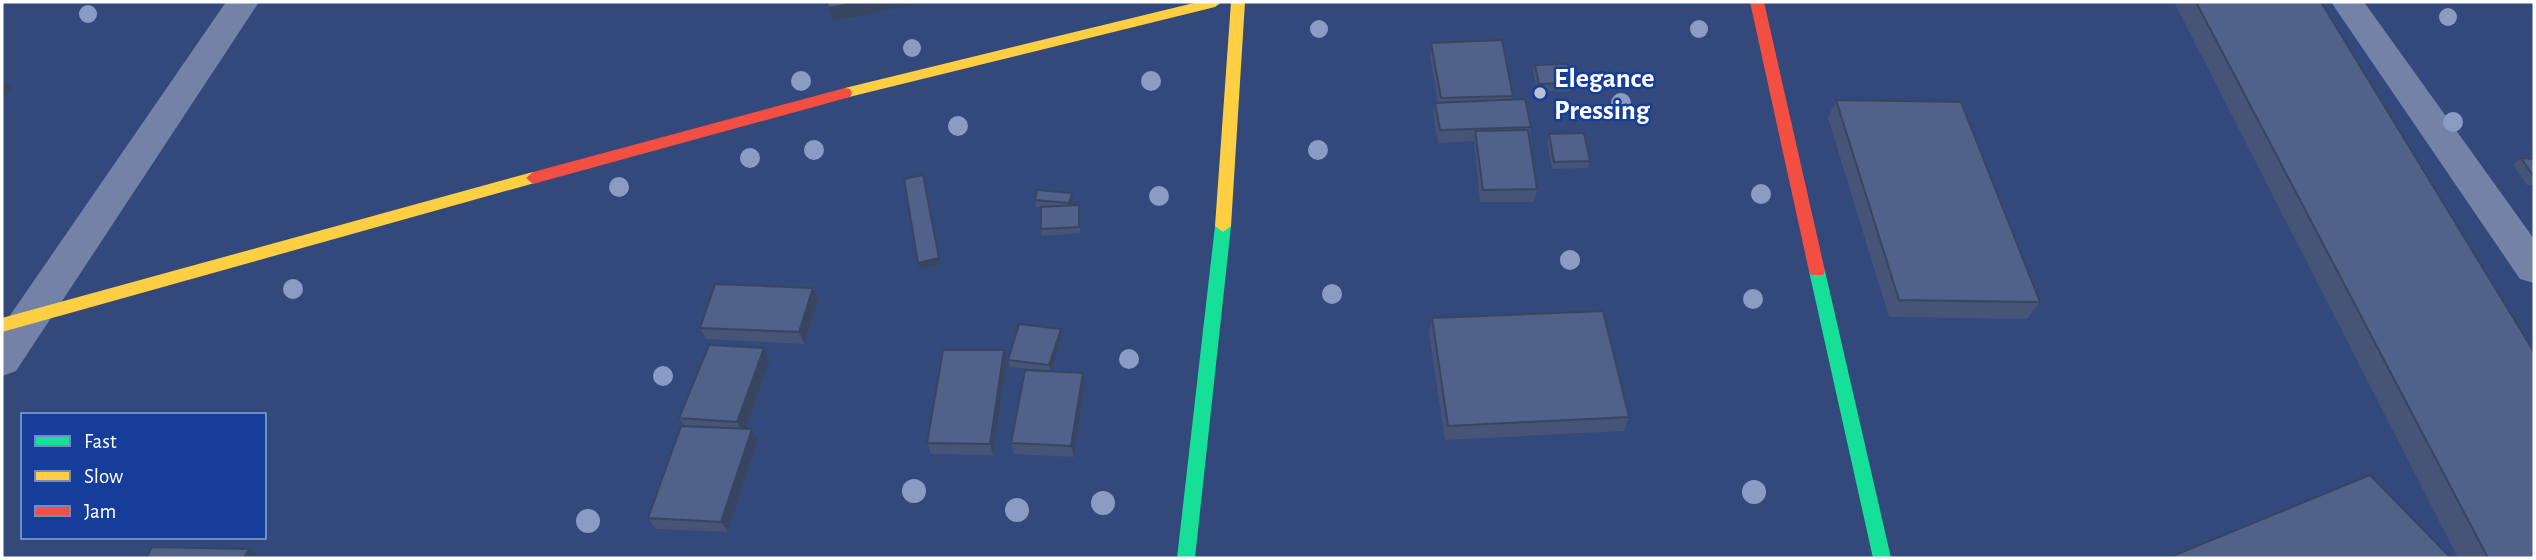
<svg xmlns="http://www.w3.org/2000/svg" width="2536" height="560" font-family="'Alegreya Sans',sans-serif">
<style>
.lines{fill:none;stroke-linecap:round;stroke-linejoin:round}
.street{fill:#7382a6;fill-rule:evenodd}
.fast{fill:#16e098;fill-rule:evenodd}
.slow{fill:#ffcf43;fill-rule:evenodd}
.jam{fill:#f24e42;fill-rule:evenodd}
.tree{fill:#8a9cc3}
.wall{fill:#455477}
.shaded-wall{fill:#384561}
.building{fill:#50628a;stroke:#384561;stroke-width:2}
.poi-dot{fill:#b8bfd1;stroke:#153d9a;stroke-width:2.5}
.labels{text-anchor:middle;stroke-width:5;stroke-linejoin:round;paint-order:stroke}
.poi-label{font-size:28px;font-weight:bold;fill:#fff;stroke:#153d9a;text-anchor:start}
</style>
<rect width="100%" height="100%" fill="#33497c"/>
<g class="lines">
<path class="street" d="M226,2H259L16,371L2,376V327Z
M2331,2H2364L2534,239V283L2520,279Z"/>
<path class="fast" d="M1223,220L1231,226L1195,558H1177L1215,226Z
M1817,265L1823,267L1825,271L1891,558H1873L1809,271L1811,267Z"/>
<path class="slow" d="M1198,2H1222L1215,7L845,98L838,93L845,88Z
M1231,2H1245L1231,226L1223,232L1215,226Z
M533,172L540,178L538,182L2,332V318Z"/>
<path class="jam" d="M1750,2H1764L1825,271L1823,275H1811L1809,271Z
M845,88L850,89L852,93L850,97L533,184L526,178L533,172Z"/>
</g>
<g class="tree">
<circle cx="88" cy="14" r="9"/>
<circle cx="2448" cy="17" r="9"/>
<circle cx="1319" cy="29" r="9"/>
<circle cx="1699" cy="29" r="9"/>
<circle cx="912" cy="48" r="9"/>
<circle cx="801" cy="81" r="10"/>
<circle cx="1151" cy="81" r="10"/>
<circle cx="1621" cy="103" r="10"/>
<circle cx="2453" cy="122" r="10"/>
<circle cx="958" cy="126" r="10"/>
<circle cx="814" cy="150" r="10"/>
<circle cx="1318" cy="150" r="10"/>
<circle cx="750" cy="158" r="10"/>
<circle cx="619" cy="187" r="10"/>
<circle cx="1761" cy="194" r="10"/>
<circle cx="1159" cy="196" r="10"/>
<circle cx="1570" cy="260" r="10"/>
<circle cx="293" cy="289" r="10"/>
<circle cx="1332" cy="294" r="10"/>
<circle cx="1753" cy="299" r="10"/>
<circle cx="1129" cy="359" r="10"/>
<circle cx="663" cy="376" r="10"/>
<circle cx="914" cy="491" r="12"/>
<circle cx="1754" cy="492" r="12"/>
<circle cx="1103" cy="503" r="12"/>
<circle cx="1017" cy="510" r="12"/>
<circle cx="588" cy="521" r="12"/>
</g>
<path class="wall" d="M2174,2H2321L2534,558H2458Z
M1431,43L1513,96L1512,99L1531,127L1529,137L1537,189L1534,202H1480L1474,141L1438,143L1433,115L1435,103H1438L1430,56Z
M1535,65L1572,83L1570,91H1537L1533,72Z
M1836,100L2040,302L2027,319L1889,317L1828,118Z
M1549,134L1590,161L1588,168L1552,169L1547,141Z
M2521,158L2534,159V185H2527L2513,165Z
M1035,200H1073L1071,206L1080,212V233L1042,236L1041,229V207H1036Z
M813,288L818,300L805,344L706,339L700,328Z
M1432,318L1629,417L1624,431L1445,440L1429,333Z
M1061,329L1062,335L1051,371L1010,367L1008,360Z
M764,348L770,360L745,429H752L758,440L728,532L656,529L648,518L685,427L679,418Z
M1004,350L1007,362L993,455L931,454L927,443Z
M1083,373L1085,384L1074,457L1014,454L1011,443Z"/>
<path class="shaded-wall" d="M861,2H927L833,21L828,8Z
M2,78L12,88L2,100Z
M923,175L941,264L920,269L918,263Z
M1072,193L1073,200L1070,210L1069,203Z
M813,288L818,300L805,344L799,332Z
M1061,329L1062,335L1051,371L1049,365Z
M764,348L770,360L744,433L737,422Z
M1004,350L1007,362L993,455L990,444Z
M1083,373L1085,384L1074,457L1071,446Z
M752,429L758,440L728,532L721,522Z
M249,549L262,558H244Z"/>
<path class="building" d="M827,2H861L828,8Z
M2196,2H2321L2534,352V558H2488Z
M1502,40L1513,96L1441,98L1431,43Z
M1568,64L1572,83L1539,84L1535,65Z
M1525,99L1531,127L1440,130L1435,103Z
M1836,100L1961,102L2040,302L1899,300Z
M1528,130L1537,189L1483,190L1475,131Z
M1584,133L1590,161L1554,162L1549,134Z
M2521,158L2534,159V177Z
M923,175L939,258L918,263L904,179Z
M1037,190L1072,193L1069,203L1035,200Z
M1079,205V227L1041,229V207Z
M715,284L813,288L799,332L700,328Z
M1603,311L1629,417L1448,426L1432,318Z
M1019,324L1061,329L1049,365L1008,360Z
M709,345L764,348L737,422L679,418Z
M943,350H1004L990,444L927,443Z
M1025,370L1083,373L1071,446L1011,443Z
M681,426L752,429L721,522L648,518Z
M2370,475L2451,558H2168Z
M152,547L249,549L244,558H146Z"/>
<circle class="poi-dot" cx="1540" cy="93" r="7"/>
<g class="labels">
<g class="poi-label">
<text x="1554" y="87">Elegance<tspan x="1554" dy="32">Pressing</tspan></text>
</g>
</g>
<rect width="2536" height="560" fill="none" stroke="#ffffff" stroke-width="7"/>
<rect x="21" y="413" width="245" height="126" fill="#153d9a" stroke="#738bc2" stroke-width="2"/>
<rect x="35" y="436" width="35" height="10" fill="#16e098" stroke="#738bc2" stroke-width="2"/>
<text x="84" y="448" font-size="21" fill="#ffffff">Fast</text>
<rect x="35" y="471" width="35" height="10" fill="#ffcf43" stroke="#738bc2" stroke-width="2"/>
<text x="84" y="483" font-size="21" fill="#ffffff">Slow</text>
<rect x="35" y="506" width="35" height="10" fill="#f24e42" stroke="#738bc2" stroke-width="2"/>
<text x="84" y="518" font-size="21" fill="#ffffff">Jam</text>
</svg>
